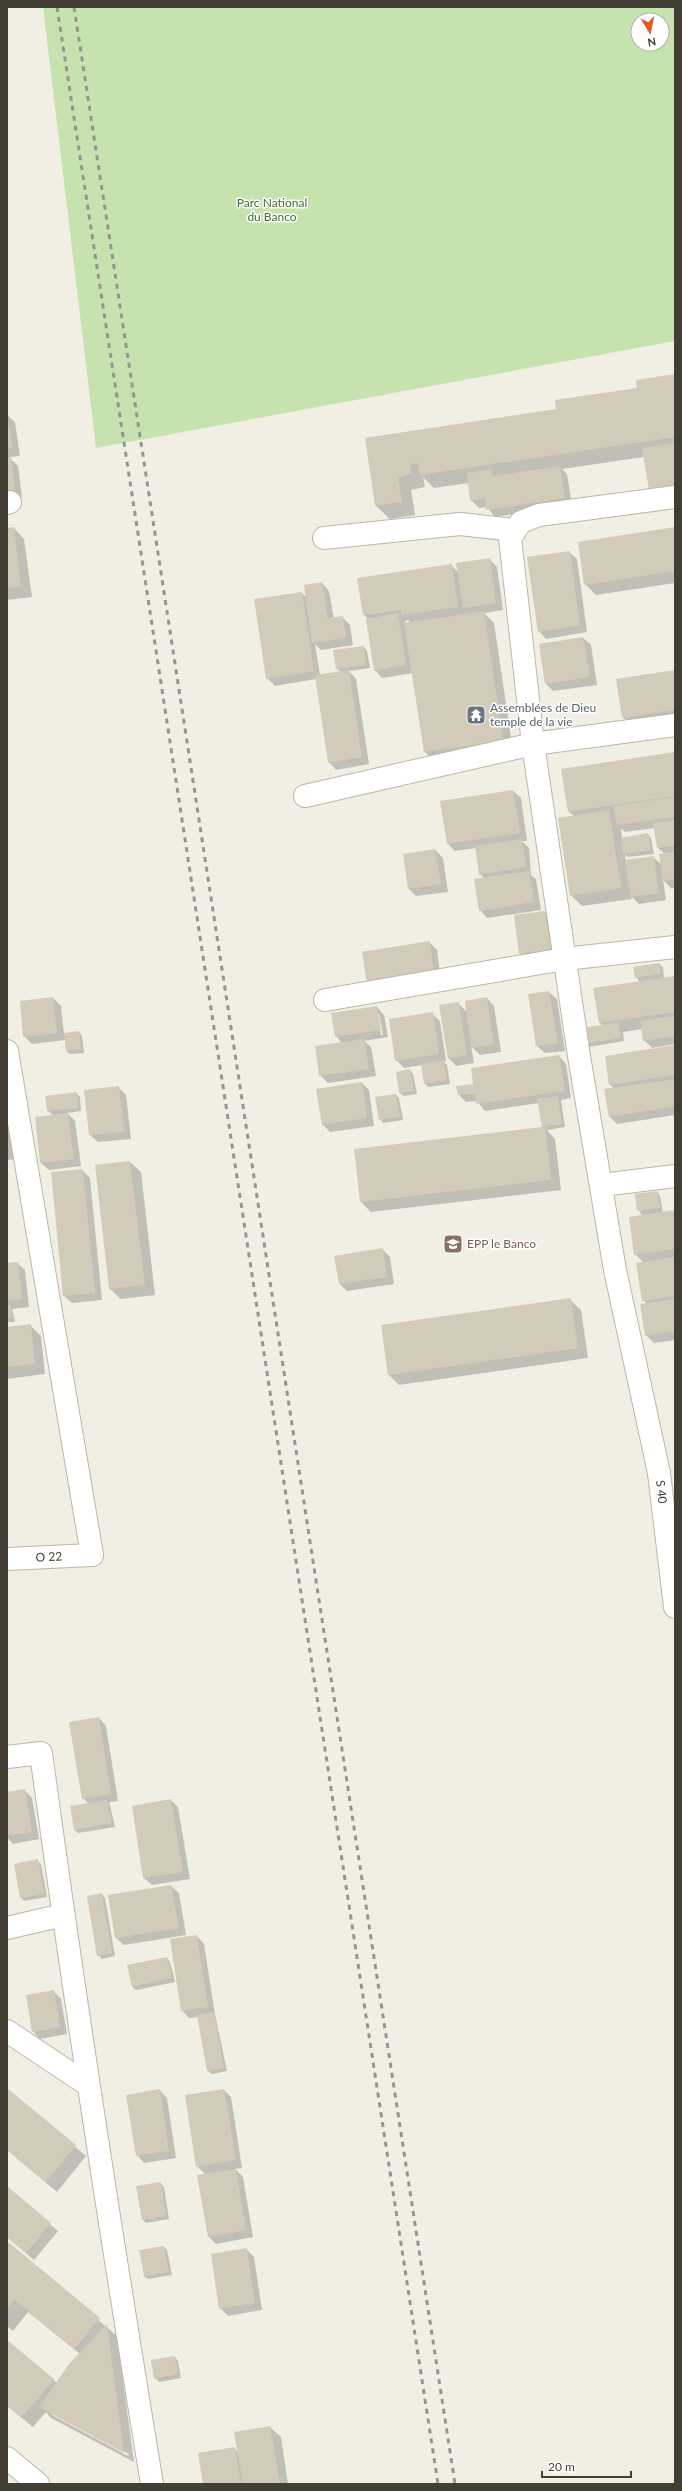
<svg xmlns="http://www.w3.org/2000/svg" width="682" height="2491" font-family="Lato,sans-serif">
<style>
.green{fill:#c6e3af;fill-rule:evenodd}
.shadow{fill:#0003;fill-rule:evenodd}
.building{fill:#d2cbba}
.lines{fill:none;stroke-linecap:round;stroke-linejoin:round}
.minor-casing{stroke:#bcb7a7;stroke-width:24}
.tertiary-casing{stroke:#bcb7a7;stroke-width:24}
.minor{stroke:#fff;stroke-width:22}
.tertiary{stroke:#fff;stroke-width:22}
.rail{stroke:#949494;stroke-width:3;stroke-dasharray:5 5;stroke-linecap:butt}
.labels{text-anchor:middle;stroke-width:3;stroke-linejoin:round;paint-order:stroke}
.park-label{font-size:12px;fill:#3f702c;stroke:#fff}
.worship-label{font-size:12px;fill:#5b616d;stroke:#fff;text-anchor:start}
.education-label{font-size:12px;fill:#785e54;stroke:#fff;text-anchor:start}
.street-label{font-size:12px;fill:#433e34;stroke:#fff}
</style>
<rect width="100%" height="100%" fill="#f1eee4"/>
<path class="green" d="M43,7H675V341L96,448ZM638,20H662V44H638Z"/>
<path class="shadow" d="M675,375V494L644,457L562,469L567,474L572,505L495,517L487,507L479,508L471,500L469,483L434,488L423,477L425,487L411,490L415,515L390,519L376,506L366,438L557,410L638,389Z
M7,415L15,422L20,456L9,457L18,466L22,497L7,499Z
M14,528L24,539L32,597L7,600V529Z
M675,528V583L596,595L585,584Z
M569,552L577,559L587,632L546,639L539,631Z
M489,559L497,567L503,610L484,613L494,623L513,751L435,762L425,752L413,673L382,678L375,670L367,618L364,615L451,565L458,572ZM408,620L411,623L406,624L405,621Z
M322,583L329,591L334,619L342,617L350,625L353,645L321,650L315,644L320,675L341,672L337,669L364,647L367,651L370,668L349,671L356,679L369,764L336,770L329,762L316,679L275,686L267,678L302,593L307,598Z
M583,638L591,645L597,685L553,691L546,684L540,644Z
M675,671V722L634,728L623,717Z
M675,753V888H671L663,880L666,900L639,904L631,896L632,899L582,906L571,895L574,816L569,812ZM621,828L625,832L655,828L658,848L665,854L662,865L653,857L626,861L625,854L628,857L654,854L651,838L648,834L622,838Z
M513,791L521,798L527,841H522L529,848L531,875L536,879L541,910L487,918L480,910L484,878L480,874L476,848L455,851L448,844Z
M435,850L443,858L448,892L416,896L409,889Z
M545,912L552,919L558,956L528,961L520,953Z
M429,942L437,950L441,981L363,952Z
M659,964L663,967L664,979L675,977V1044L652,1048L644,1040L642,1029L623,1032L624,1041L589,1047L585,1043L602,1025L600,1023L640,982L636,977Z
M549,992L557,999L565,1051L545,1053L537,1046Z
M53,998L61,1006L64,1034L79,1032L82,1036L84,1053L70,1054L66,1051L65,1040L32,1044L24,1036Z
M487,998L494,1006L501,1052L480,1055L471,1046L474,1063L456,1066L449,1058L458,1003L467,1012Z
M377,1007L384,1015L388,1037L364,1041L371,1047L376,1076L328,1083L320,1075L342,1043L336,1036ZM377,1014H379L383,1035H381Z
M432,1014L440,1021L446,1061H443L447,1065L450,1084L428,1087L425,1083L422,1065L404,1068L396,1060Z
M675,1046V1115L617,1124L609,1116L615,1089L610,1085Z
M559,1056L566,1064L571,1098L561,1100L565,1127L547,1130L555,1139L561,1190L371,1212L360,1201L544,1128L539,1103L485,1111L477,1101L466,1102L459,1095L474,1085Z
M410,1070L413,1074L417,1094L404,1096L400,1093Z
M362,1083L369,1090L374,1126L330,1132L322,1124Z
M118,1087L126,1095L131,1139L98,1142L90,1135L85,1091Z
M76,1093L80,1097L81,1111L67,1113L75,1121L81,1166L49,1170L41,1163L53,1115L48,1111L46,1097Z
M7,1094L16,1159L7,1160Z
M396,1095L399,1098L403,1120L383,1123L380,1119Z
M130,1162L141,1172L155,1295L121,1299L110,1289Z
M82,1170L90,1178L102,1300L72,1303L64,1296Z
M657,1192L660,1196L663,1213L675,1211V1340L654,1343L646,1335L647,1304L643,1300L644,1263L635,1254L643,1216L638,1210Z
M382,1249L390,1257L394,1284L347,1291L340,1284Z
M17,1263L25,1270L29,1307L12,1309L15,1322H7V1264Z
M570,1300L581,1310L588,1358L399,1385L389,1375Z
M30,1325L41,1336L45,1374L7,1379V1328Z
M99,1718L106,1726L118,1801L109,1802L115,1827L78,1833L75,1830L89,1804L83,1798Z
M24,1790L32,1798L39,1839L13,1844L7,1837V1793Z
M171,1800L178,1807L190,1879L152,1885L144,1878Z
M37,1861L41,1864L47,1897L24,1901L21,1897Z
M171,1886L179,1893L186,1935L124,1945L116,1938Z
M102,1894L105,1898L115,1956L102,1959L98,1955Z
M197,1936L204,1944L215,2014L227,2071L212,2074L208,2071L199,2017L189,2018L182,2010Z
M167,1958L170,1962L175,1982L136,1990L132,1987Z
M53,1991L61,1999L67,2034L40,2039L33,2031Z
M7,2089L86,2156L57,2192L7,2150Z
M159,2090L167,2098L176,2158L144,2163L137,2155Z
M224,2090L231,2097L242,2168L235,2169L243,2177L253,2237L216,2244L208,2236L206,2175L197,2166Z
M161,2184L164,2187L169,2219L146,2223L143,2220Z
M7,2188L58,2231L34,2260L7,2237Z
M7,2242L117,2336L134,2462L51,2418L46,2412L33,2427L7,2406V2342L57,2383L80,2354L28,2312L13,2331L7,2326ZM52,2413L129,2454L128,2456L52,2415Z
M164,2247L167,2250L172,2275L148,2279L144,2276Z
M246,2249L254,2257L262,2310L228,2316L220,2308Z
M175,2357L178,2361L181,2378L159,2382L155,2378Z
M270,2427L281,2437L288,2484H204L234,2448L238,2452Z"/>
<path class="building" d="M675,374V437L420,475L418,463L410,464L412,474L398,477L402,502L375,506L365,438L556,409L555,400L637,388L636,380Z
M7,416L13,448L7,449Z
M675,443V486L649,490L642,448Z
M11,457L15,490L7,491V458Z
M560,466L565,498L486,510L485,498L470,501L467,473L491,469L492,476Z
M14,527L21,586L7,588V528Z
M675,527V571L584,585L578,542Z
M570,551L580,625L538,632L527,557Z
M490,558L496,603L463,608L456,563Z
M452,564L458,607L402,615L401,610L363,615L357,578Z
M322,582L328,618L343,616L346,638L312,643L304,585Z
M302,592L314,671L266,679L254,599Z
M484,611L503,741L424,752L404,623Z
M398,613L406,665L374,671L366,619Z
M583,637L590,677L545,684L539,644Z
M364,646L366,665L336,669L333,650Z
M349,670L362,757L328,763L315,675Z
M675,670V710L622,718L616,679Z
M675,752V796L568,812L561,769Z
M513,790L520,833L447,844L440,801Z
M675,797V817L617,825L613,806Z
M609,810L621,888L570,896L558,818Z
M675,820V846L657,848L653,823Z
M648,833L651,850L623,854L621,838Z
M522,839L526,867L479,875L475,846Z
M435,849L441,884L408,889L403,854Z
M675,852V879L663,881L659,854Z
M654,856L659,893L631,897L625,860Z
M529,871L534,902L479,911L474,879Z
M545,911L551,949L519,954L514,915Z
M430,941L434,974L367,984L362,952Z
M659,963L661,974L635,978L633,967Z
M675,976V1012L599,1023L593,988Z
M549,991L558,1043L536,1046L528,994Z
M53,997L57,1033L23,1037L20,1001Z
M487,997L494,1045L471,1048L465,1001Z
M459,1002L467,1055L448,1059L439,1005Z
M377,1006L381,1030L335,1037L331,1013Z
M433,1012L439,1054L395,1061L389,1019Z
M675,1016V1036L643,1041L640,1021Z
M619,1022L621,1038L584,1044L582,1028Z
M79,1031L81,1050L66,1051L64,1033Z
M364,1039L369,1069L319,1076L315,1046Z
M675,1045V1075L609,1085L605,1056Z
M559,1055L565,1091L476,1104L475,1093L458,1095L456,1086L473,1084L471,1068Z
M444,1060L447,1080L424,1084L421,1064Z
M410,1069L414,1091L399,1093L396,1072Z
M675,1079V1106L609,1117L604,1089Z
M362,1082L367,1118L322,1125L316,1089Z
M119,1086L124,1132L89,1135L84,1090Z
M77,1092L78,1108L47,1111L45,1096Z
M396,1094L400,1117L379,1120L375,1097Z
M558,1096L562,1124L545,1126L551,1180L360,1202L354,1149L542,1127L537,1099Z
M68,1113L74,1159L40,1163L35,1117Z
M130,1161L145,1285L109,1289L95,1165Z
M83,1169L95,1293L63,1296L51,1172Z
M657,1191L660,1208L637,1211L635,1194Z
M675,1210V1249L634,1255L629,1217Z
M383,1248L387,1277L339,1284L334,1256Z
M675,1257V1296L642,1301L636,1263Z
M18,1262L22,1299L7,1301V1263Z
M571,1298L578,1348L388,1375L381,1325Z
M675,1299V1331L645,1336L640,1304Z
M10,1305L12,1318L7,1319V1306Z
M31,1324L35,1364L7,1367V1327Z
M99,1717L111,1794L82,1799L69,1722Z
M25,1789L32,1832L7,1836V1792Z
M171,1799L183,1872L143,1878L132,1806Z
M107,1800L112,1823L74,1830L70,1806Z
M38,1859L44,1894L20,1898L14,1864Z
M171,1885L179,1928L115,1938L108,1895Z
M102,1893L112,1953L97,1956L87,1896Z
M197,1935L208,2007L181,2011L170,1939Z
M167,1957L172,1978L132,1987L127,1965Z
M54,1990L60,2027L32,2032L26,1995Z
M214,2012L224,2068L207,2071L197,2015Z
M7,2088L76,2145L46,2182L7,2150Z
M160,2089L169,2151L136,2156L126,2095Z
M224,2089L236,2160L196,2167L185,2095Z
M236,2169L246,2230L208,2237L197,2175Z
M161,2182L166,2216L142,2220L136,2186Z
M7,2186L51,2223L26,2253L7,2237Z
M7,2241L100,2318L74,2349L15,2300L7,2309Z
M164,2246L169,2272L144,2276L139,2250Z
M247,2248L255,2303L219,2309L211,2254Z
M107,2324L124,2453L39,2407L69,2364Z
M7,2340L54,2379L22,2417L7,2405Z
M175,2356L178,2374L154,2379L151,2360Z
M270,2426L280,2484H243L234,2432Z
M235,2447L241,2484H203L198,2453Z"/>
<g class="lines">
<g class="minor-casing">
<path id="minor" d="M7,503L10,502
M324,538L460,524L514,530
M305,796L533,744L675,725
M325,1000L564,959L675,947
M7,1051L92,1555
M602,1185L675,1176
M659,1473L615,1270L579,1056L533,744L510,538L521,522L539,515L675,497
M7,1757L41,1753C74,1997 112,2241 152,2484
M7,1928L63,1915
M7,2031L88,2085
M7,2458L38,2484"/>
</g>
<g class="tertiary-casing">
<g id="tertiary">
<path id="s1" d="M659,1473L675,1607"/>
<path id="s2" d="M7,1559L92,1555"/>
</g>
</g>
<use href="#minor" class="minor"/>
<use href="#tertiary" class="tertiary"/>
<path class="rail" d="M57,7L438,2484
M74,7L455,2484"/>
</g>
<defs>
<g id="temple-square" transform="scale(1)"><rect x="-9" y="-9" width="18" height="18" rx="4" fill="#6b7280" stroke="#fff"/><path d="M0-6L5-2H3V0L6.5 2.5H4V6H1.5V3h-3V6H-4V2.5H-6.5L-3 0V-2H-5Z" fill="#fff"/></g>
<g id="school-square" transform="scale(1)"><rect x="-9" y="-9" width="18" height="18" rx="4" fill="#8d6e63" stroke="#fff"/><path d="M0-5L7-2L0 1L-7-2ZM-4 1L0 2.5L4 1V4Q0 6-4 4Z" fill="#fff"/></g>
</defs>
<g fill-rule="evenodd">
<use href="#temple-square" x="476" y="715"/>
<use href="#school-square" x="453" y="1244"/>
</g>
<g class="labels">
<g class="park-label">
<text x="272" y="207">Parc National<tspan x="272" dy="14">du Banco</tspan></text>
</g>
<g class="worship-label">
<text x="490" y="712">Assemblées de Dieu<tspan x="490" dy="14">temple de la vie</tspan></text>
</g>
<g class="education-label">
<text x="467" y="1248">EPP le Banco</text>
</g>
<g class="street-label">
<text dy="4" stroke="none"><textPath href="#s1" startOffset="19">S 40</textPath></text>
<text dy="4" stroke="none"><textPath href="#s2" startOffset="42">O 22</textPath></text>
</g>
</g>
<rect width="682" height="2491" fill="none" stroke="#433e34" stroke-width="16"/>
<g transform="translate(650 32) rotate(170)"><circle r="19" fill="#ffffff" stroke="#b4b2ae"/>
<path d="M0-3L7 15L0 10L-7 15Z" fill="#ed531f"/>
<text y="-6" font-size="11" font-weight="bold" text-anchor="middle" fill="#433e34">N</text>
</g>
<path d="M542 2471v6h89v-6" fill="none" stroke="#433e34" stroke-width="2"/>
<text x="548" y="2471" font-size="12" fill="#433e34" stroke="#ffffff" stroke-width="3" paint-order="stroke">20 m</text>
</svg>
